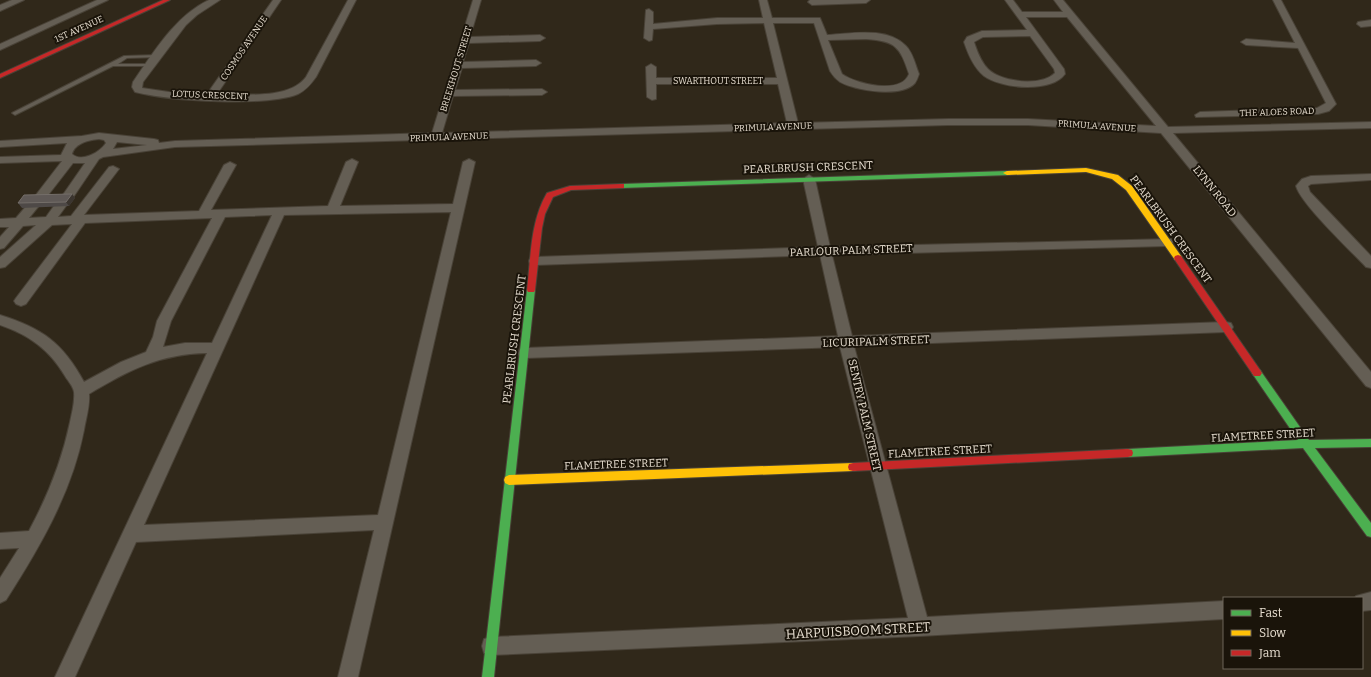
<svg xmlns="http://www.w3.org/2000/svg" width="1371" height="677" font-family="Bitter,serif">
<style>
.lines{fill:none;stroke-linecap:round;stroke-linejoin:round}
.lane-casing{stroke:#494237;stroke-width:2}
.street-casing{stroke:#494237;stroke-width:2}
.fast-casing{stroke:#494237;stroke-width:2}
.slow-casing{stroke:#494237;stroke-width:2}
.jam-casing{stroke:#494237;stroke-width:2}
.lane{fill:#645e54;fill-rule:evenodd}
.street{fill:#645e54;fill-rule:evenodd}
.fast{fill:#4caf50;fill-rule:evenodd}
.slow{fill:#ffc107;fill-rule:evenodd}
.jam{fill:#c62828;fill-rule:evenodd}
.wall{fill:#4e4947}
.shaded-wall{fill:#3b352f}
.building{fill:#5f5956;stroke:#746e69}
.labels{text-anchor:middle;stroke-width:4;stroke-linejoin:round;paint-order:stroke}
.far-street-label{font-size:9px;fill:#e7ded0;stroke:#1a140a}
.street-label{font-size:11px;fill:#e7ded0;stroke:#1a140a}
.near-street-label{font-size:13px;fill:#e7ded0;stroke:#1a140a}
</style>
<rect width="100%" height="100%" fill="#30281a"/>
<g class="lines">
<g class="lane-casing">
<path id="lane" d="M157,55L159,56V57L127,58L118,64H153V66H113L15,115L12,113L124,56Z"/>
</g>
<g class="street-casing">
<path id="street" d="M12,0H24L0,11V5Z
M97,0H108L0,50V44Z
M209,0H220L197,15L186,25L143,82L142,88L169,92L207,94L273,0H281L217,94C243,94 289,100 306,77L348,0H356L316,77C311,84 306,90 298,94C266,107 170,101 135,92L132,87L133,82C153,53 176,15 209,0Z
M473,0H481L470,37L540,35L545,38L540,41L469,43L463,62L536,60L541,63L536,66L462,68L455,90L542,89L547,92L542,95L453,96L442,133L787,123L778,84H656V99L652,100L647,97L646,67L651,64L656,67V78H777L764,23L717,24L653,29L652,40L649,41L644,38L646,10L649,9L653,12V24L717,18H763L759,0H767L772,18H820L827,35C850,34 887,26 906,46C913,53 915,64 919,74C918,77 917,80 915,83C902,98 856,91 840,82C836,79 833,76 830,71L814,23H773L798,123L948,119H1028L1156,126L1067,17H1026L1064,69L1065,74C1051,93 1002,89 984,76C974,68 968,54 964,42L967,37L982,31L1027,30L1005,0H1013L1022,12H1063L1054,0H1063L1168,127L1371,122V128L1173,133L1371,372V388L1366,386L1161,133L1028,125H948L175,147L103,157L99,159L70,202L66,203L60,199L85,163H73L42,203L38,204L32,200L62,161L0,163V157L61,155L67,143L0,147V141L82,136L99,133L154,139L158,140L159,143L175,141L432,133ZM1030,36L1054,69L1055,73C1041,87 1001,82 988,69C981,62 977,51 974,42L983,37ZM866,39C896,41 900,47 909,74C901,95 856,84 842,74L828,40ZM99,139L104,140L106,143C100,152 82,163 72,154C75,143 89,140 99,139ZM117,142L147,145L113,149Z
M810,0H870L866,3L812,5L808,2Z
M1273,0H1281L1336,104L1329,111L1318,114L1196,117L1195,115L1200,112L1317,108L1326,103L1298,48L1246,45L1241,42L1246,39L1295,43Z
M1371,20V26L1361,27L1357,24L1358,22Z
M352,159L358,162L340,206L453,204L463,162L469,159L475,162L358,677H338L374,530L136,542L75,677H55L207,353C160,354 129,370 89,394C90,406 86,418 84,430C72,492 40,547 6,600L0,603V578L19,548L0,549V533L29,531L31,527C49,493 62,460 70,422C72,412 75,402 74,392C73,386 68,381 65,376C49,349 29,335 0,325V315C42,328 63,343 84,382L121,362L146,352L153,337L157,321L212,218L85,223L26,304L21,306L16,304L14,301L16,298L72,224L52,225L5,267L0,268V257L36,225L23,226L4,248L0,249V237L9,227H0V219L16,218L28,204L32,203L38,207L29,218L46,217L56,203L60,202L66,206L58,217L71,216L109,167L113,166L119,169L84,215L199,211L224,165L230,162L236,165L211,210L328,206L346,162ZM451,212L378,515L144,525L284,215ZM272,215L212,343H185L163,347L171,321L225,217Z
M1371,174V180L1311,184L1308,186L1310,192L1371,256V268L1366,267C1351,251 1301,204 1296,186L1302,179L1311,176Z
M809,175L815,179L830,247L1171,239L1173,242L1171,245L1167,246L832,255L852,336L1226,322L1231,323L1233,327L1231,331L1226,332L854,346L927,617L1224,601V619L920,636L491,655L484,653L482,646L484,639L491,637L908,618L840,347L525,358L520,357L518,353L520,349L525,348L838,336L820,255L535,265L530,264L529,261L530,258L535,257L818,247L803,179Z
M1371,592V610L1362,611V598H1355L1356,596Z"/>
</g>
<g class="fast-casing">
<path id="fast" d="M1007,171H1010V175L621,188L617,186L621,184Z
M531,287L535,290L494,677H482L527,290Z
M1257,369L1260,370L1309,440L1371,439V447L1315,448L1371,523V537L1367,536L1303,448L1128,457L1124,456L1123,453L1124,450L1128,449L1298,440L1254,376L1252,373L1254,370Z"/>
</g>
<g class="slow-casing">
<path id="slow" d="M1086,168L1118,175L1132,186L1181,256L1182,258L1181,260H1175L1126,190L1112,179L1086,172L1007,175L1003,173L1007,171Z
M853,463L857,464L858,467L857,470L853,471L509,485L505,483L504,480L505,477L509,475Z"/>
</g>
<g class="jam-casing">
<path id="jam" d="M163,0H170L0,78V74Z
M621,184H624V188L571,190L553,197L545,214L542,228L535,290L534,292H528L527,290C531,257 530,222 547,193L570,186Z
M1178,255L1181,256L1260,370L1262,373L1260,376H1254L1175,260L1174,258L1175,256Z
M1128,449L1132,450L1133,453L1132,456L1128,457L853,471L849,470L848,467L849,464L853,463Z"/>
</g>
<use href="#lane" class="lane"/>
<use href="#street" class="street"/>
<use href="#fast" class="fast"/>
<use href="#slow" class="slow"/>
<use href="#jam" class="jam"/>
</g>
<path class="wall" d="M72,194L75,198L69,206L22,208L18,203Z"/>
<path class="shaded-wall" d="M72,194L75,198L69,206L66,202Z"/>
<path class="building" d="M72,194L66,202L18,203L24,195Z"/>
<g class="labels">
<g class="far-street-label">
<text transform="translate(79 29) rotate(-24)" y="3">1ST AVENUE</text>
<text transform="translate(244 48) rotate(-56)" y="3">COSMOS AVENUE</text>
<text transform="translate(456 69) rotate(-73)" y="3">BREEKHOUT STREET</text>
<text x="718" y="84">SWARTHOUT STREET</text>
<text transform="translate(210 95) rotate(2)" y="3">LOTUS CRESCENT</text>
<text transform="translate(1277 112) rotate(-2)" y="3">THE ALOES ROAD</text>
<text transform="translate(1097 126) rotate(4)" y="3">PRIMULA AVENUE</text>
<text transform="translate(773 127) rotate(-2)" y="3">PRIMULA AVENUE</text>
<text transform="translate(449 137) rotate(-2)" y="3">PRIMULA AVENUE</text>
</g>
<g class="street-label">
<text transform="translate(808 167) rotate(-2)" y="4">PEARLBRUSH CRESCENT</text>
<text transform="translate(1215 191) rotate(51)" y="4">LYNN ROAD</text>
<text transform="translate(1171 229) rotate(54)" y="4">PEARLBRUSH CRESCENT</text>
<text transform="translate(851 250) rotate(-2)" y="4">PARLOUR PALM STREET</text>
<text transform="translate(514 339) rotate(-83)" y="4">PEARLBRUSH CRESCENT</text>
<text transform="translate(876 341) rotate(-2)" y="4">LICURIPALM STREET</text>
<text transform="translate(865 415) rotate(77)" y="4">SENTRY PALM STREET</text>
<text transform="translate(1263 435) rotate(-3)" y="4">FLAMETREE STREET</text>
<text transform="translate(940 451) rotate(-3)" y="4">FLAMETREE STREET</text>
<text transform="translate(616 464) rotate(-2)" y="4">FLAMETREE STREET</text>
</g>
<g class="near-street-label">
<text transform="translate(858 630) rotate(-3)" y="5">HARPUISBOOM STREET</text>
</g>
</g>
<rect x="1223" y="597" width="140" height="72" fill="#1a140a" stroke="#6c6559"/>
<rect x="1231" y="610" width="20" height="6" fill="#4caf50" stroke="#6c6559"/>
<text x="1259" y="617" font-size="12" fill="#e7ded0">Fast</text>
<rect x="1231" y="630" width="20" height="6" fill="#ffc107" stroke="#6c6559"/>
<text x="1259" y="637" font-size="12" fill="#e7ded0">Slow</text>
<rect x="1231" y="650" width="20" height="6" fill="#c62828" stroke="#6c6559"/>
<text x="1259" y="657" font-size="12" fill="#e7ded0">Jam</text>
</svg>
